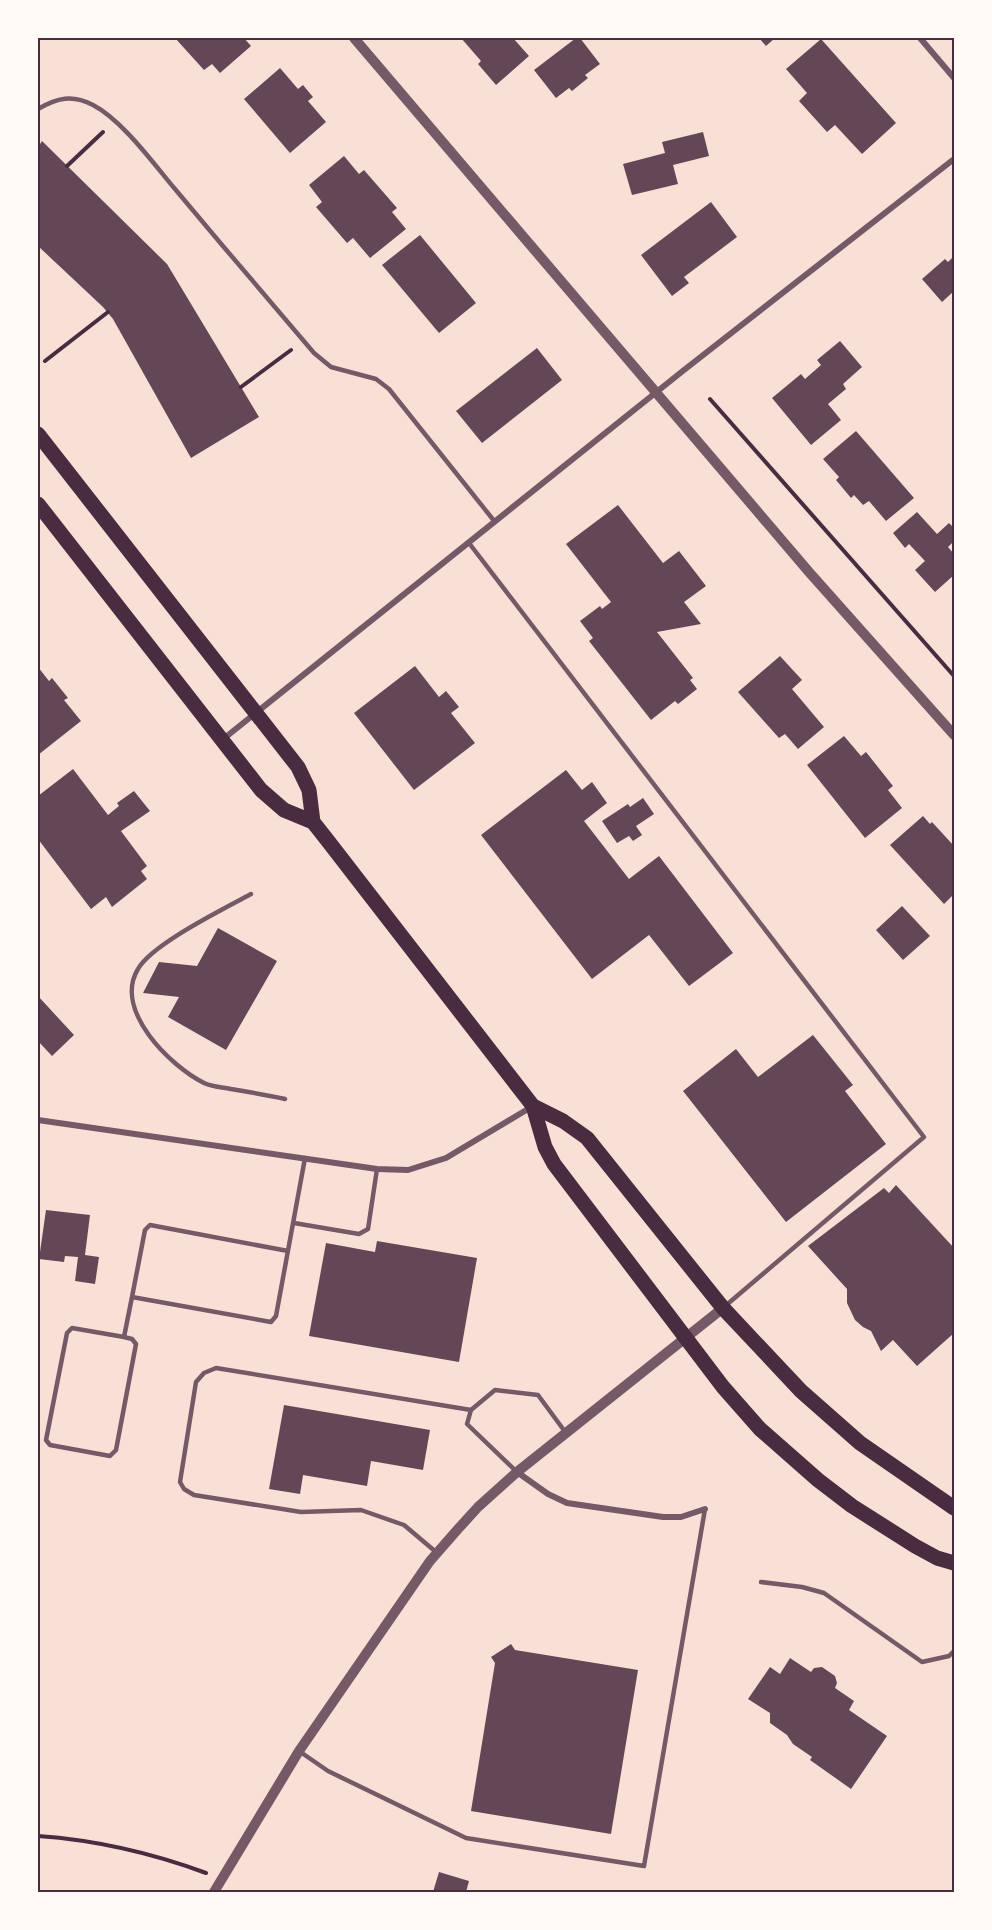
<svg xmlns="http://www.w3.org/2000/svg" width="992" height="1930" font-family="'Open Sans',sans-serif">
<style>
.building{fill:#644757}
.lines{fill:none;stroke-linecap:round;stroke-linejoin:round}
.path{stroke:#4a2c40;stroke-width:4}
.service{stroke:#755966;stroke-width:4.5}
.minor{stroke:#755966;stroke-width:6}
.tertiary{stroke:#755966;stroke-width:10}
.primary{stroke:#4a2c40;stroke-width:15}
.neatline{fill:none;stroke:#4a2c40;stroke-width:2}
</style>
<rect width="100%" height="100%" fill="#f7e1d7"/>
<path class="building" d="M175,38H244L251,46L220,73L212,64L204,70Z
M461,38H513L529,56L496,85L478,64L481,61Z
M576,38H580L600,64L585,75L588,78L572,91L569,88L556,98L534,70Z
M759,38H775L766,46Z
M821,39L896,123L862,154L835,125L827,132L799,101L807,93L786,69Z
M280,68L298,89L303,85L313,97L308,101L326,122L290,153L244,99Z
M703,132L709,156L673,165L678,184L632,195L623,164L665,153L662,142Z
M42,141L167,264L259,417L191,458L113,319L103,307L38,246V147Z
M344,156L359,174L364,170L397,208L392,212L406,229L370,258L353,238L347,243L316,207L322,202L309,185Z
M711,202L737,237L684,277L689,283L672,296L641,255Z
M420,235L476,303L439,333L382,265Z
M954,256V291L942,302L922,279L945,259L948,262Z
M840,341L862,367L843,384L846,389L828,404L841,420L811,445L772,398L801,374L805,379L821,365L817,360Z
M537,348L562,380L482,443L456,411Z
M856,431L914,498L886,521L869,501L863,505L854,495L851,498L836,480L839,477L823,459Z
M618,505L663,563L679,551L706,586L684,602L701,624L657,632L693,678L690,680L697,689L678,704L675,701L651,720L589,641L593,638L580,621L600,606L602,609L611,602L566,544Z
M917,512L937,534L949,523L954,528V541L948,547L954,554V575L935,592L915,570L925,561L909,544L905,548L893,533Z
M780,656L802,680L792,689L824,727L798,749L785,734L779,738L738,692Z
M415,666L439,697L446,691L459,707L451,713L475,743L414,790L354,713Z
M38,667L49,681L52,678L68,698L64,700L81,721L38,755Z
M844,736L861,756L866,752L893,786L888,790L902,808L865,838L807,765Z
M73,769L108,815L119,806L117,803L134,791L150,811L121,831L147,866L141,871L147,879L112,907L106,897L91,909L38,839V796Z
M566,770L582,790L592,782L607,803L584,821L629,879L659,856L733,953L689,986L649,935L592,979L481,835Z
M643,798L654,814L636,826L642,835L633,841L629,836L617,843L602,821L628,804L630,807Z
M923,816L930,824L932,822L954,846V894L944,904L890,845Z
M902,906L930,936L903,960L876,930Z
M218,928L277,961L226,1050L168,1017L179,997L143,993L159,962L197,966Z
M38,996L74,1035L52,1056L38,1041Z
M813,1035L853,1085L845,1091L886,1144L786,1222L683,1091L736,1049L758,1077Z
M896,1185L954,1248V1333L917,1366L893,1340L881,1351L871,1331L863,1327L855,1320L847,1303V1289L808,1246L884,1188L889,1193Z
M46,1210L90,1215L85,1255L99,1257L95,1284L75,1281L78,1257L65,1256L64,1262L39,1259Z
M377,1241L477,1258L459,1362L309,1336L326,1243L375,1252Z
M284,1405L430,1430L423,1470L371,1461L367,1486L303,1475L300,1494L269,1489Z
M511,1644L515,1650L638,1670L611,1834L471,1811L495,1663L491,1657Z
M790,1658L811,1672L814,1668L822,1667L835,1676L837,1683L835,1688L854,1701L849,1710L887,1736L851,1789L810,1760L812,1757L793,1744L787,1735L770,1723V1713L748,1699L770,1667L780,1674Z
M439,1872L469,1881L466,1892H433Z"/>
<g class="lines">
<path class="path" d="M67,166L103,132
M45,361L108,312
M241,387L291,350
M710,399L954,676
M38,1836C95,1840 152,1853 206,1873"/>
<path class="service" d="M38,109C57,98 72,94 93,105C122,120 153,163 175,189C221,244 267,298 314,353L331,367L376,379L389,389L495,522
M469,543L924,1137L724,1307
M251,894C224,909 152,944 138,969C113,1010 170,1066 204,1083C212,1087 222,1087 231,1089C249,1092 267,1095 285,1099
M294,1223L359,1234L368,1229L377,1169
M132,1297L145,1230L150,1225L288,1251
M124,1337L72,1328L67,1333L46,1440L50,1445L110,1456L116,1450L136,1344L132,1339L124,1337L132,1297L271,1322L276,1316L305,1158
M517,1472L467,1424L471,1410L495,1390L538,1395L566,1433
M436,1552L404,1525L361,1510L301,1512L194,1495L184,1489L180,1482L196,1382L204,1373L216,1368L471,1410
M761,1582L802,1587L824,1593L922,1662L949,1656L954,1651
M299,1751L328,1771L466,1838L644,1866L705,1509"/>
<path class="minor" d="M920,38L954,78
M222,740L684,370L954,159
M38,1120L377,1169L408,1170L446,1158L533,1106
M517,1472L548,1494L567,1503L663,1517H681L705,1509"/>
<path class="tertiary" d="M354,38L809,572L954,735
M214,1892L299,1751L430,1561L458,1529L478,1507L517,1472L723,1308"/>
<path class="primary" d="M38,434L298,767L309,790L313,822
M38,504L261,790L284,810L313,822L328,841L533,1106L545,1147L554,1164L723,1387L760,1429L818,1480L852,1506L915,1546L937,1558L954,1563
M533,1106L563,1121L587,1138L723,1308L801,1391L860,1443L954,1508"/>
</g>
<rect width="992" height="1930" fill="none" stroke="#fffaf5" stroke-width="78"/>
<rect x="39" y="39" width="914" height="1852" class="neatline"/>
</svg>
